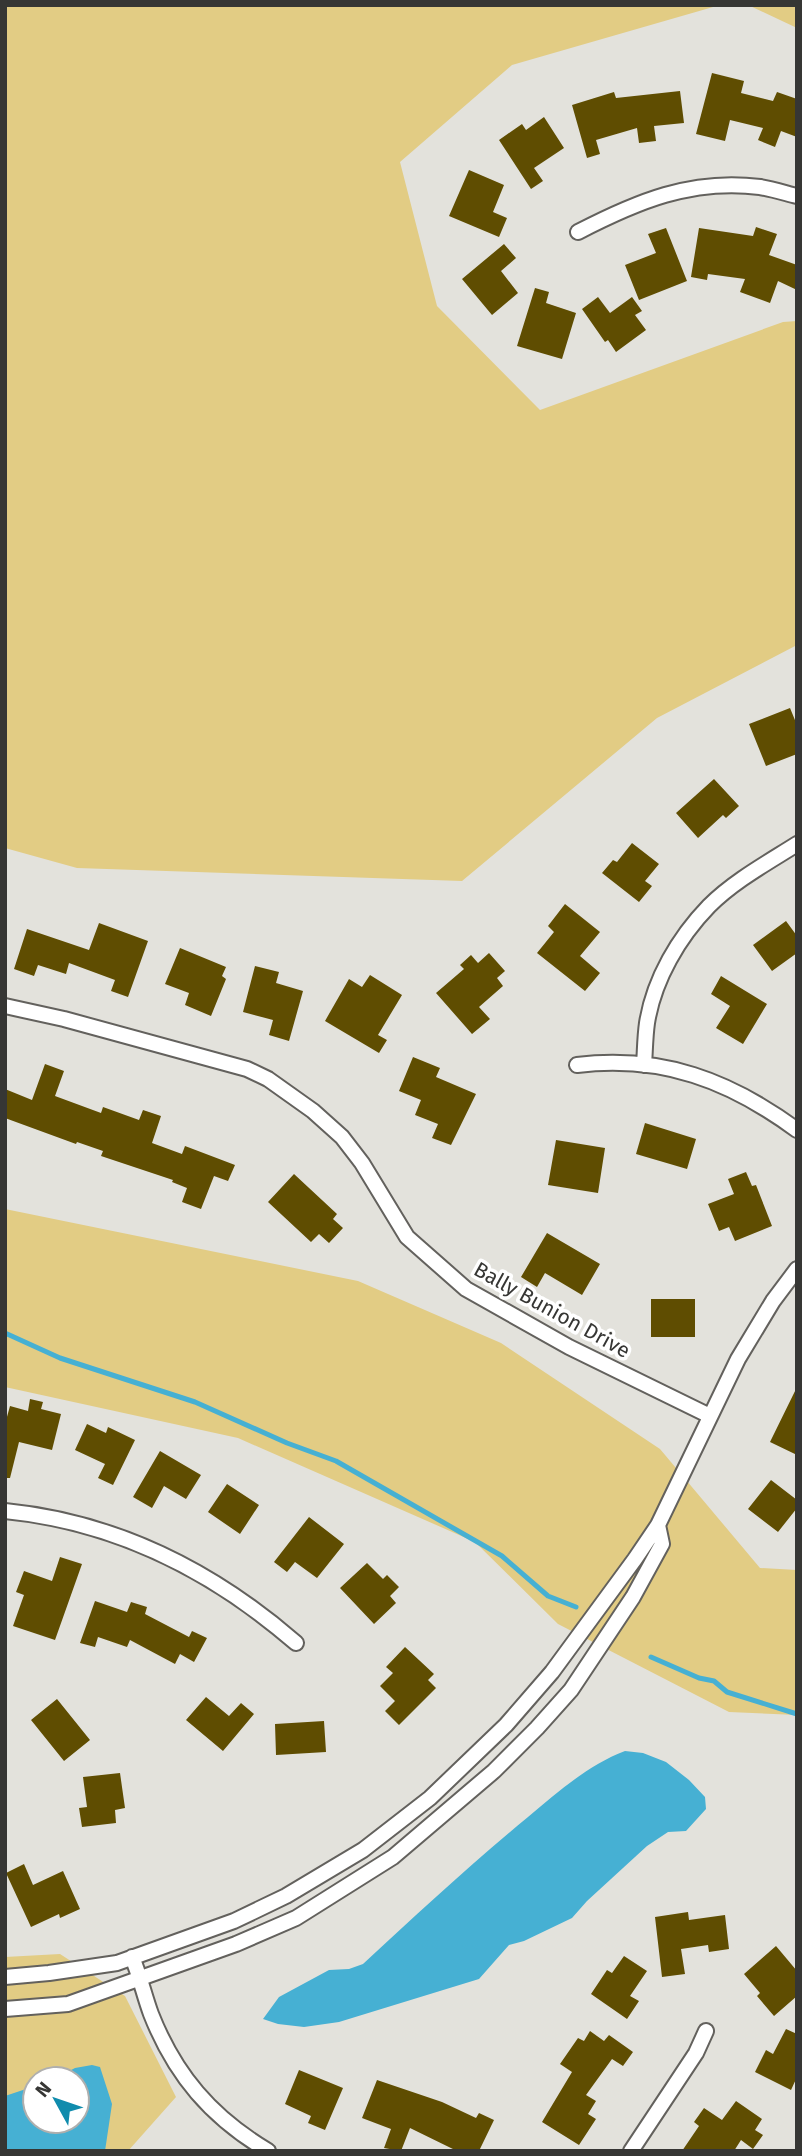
<svg xmlns="http://www.w3.org/2000/svg" width="802" height="2156" font-family="'Fira Sans',sans-serif">
<style>
.green{fill:#e2cc84;fill-rule:evenodd}
.water{fill:#46b0d3}
.lines{fill:none;stroke-linecap:round;stroke-linejoin:round}
.stream{stroke:#46b0d3;stroke-width:5}
.building{fill:#5f4d01}
.minor-casing{stroke:#63615d;stroke-width:18}
.minor{stroke:#fff;stroke-width:14}
.labels{text-anchor:middle;stroke-width:7;stroke-linejoin:round;paint-order:stroke}
.street-label{font-size:21px;fill:#363634;stroke:#fff}
</style>
<rect width="100%" height="100%" fill="#e3e2dc"/>
<path class="green" d="M5,5H720L512,65L400,162L437,306L540,410L783,322L797,321V645L657,718L462,881L77,868L5,848Z
M748,5H797V28Z
M5,1209L358,1281L501,1343L660,1449L760,1568L797,1570V1715L729,1712L558,1624L475,1542L238,1438L5,1387Z
M60,1954L125,1996L176,2097L128,2151H5V1957ZM35,2079H77V2121H35Z"/>
<path class="water" d="M625,1751L643,1753L666,1762L689,1780L705,1797L706,1809L686,1831L668,1832L647,1846L587,1901L572,1918L524,1941L509,1945L479,1979L339,2022L304,2027L278,2024L263,2019L279,1997L329,1970L349,1969L363,1964C417,1914 471,1864 528,1817C558,1792 588,1765 625,1751Z
M92,2065L100,2067L112,2104L105,2151H5V2096L35,2086V2121H77V2079H54L75,2068Z"/>
<g class="lines">
<path class="stream" d="M5,1333L60,1358L195,1402L287,1443L336,1461L502,1556L548,1596L576,1607
M651,1657L699,1678L714,1681L727,1692L797,1714"/>
</g>
<path class="building" d="M712,73L744,81L741,93L773,101L777,92L797,99V137L781,131L775,147L758,140L763,128L730,120L725,141L696,134Z
M680,91L684,123L654,126L656,141L639,143L637,128L596,140L600,154L587,158L572,105L614,92L616,98Z
M544,117L564,148L534,168L543,181L531,189L499,140L522,124L526,130Z
M469,170L504,185L493,212L507,218L499,237L449,216Z
M756,227L777,234L769,255L797,265V290L778,281L770,303L740,292L745,279L708,274L707,280L691,277L699,228L753,236Z
M666,228L687,281L639,300L625,265L656,253L648,234Z
M504,244L516,258L501,271L518,293L492,315L462,279Z
M535,288L549,292L546,303L576,313L562,359L517,346Z
M598,297L610,313L632,297L642,311L635,315L646,330L616,352L608,340L605,342L582,309Z
M790,708L797,725V754L766,766L749,724Z
M714,779L739,806L726,818L723,815L698,838L676,813Z
M632,843L659,864L645,881L652,886L639,902L602,873L613,860L617,862Z
M565,904L600,932L580,956L600,973L585,991L537,953L554,932L548,926Z
M786,921L797,936V953L772,971L753,945Z
M99,923L148,941L128,997L111,991L115,980L69,963L66,974L38,965L34,976L14,969L27,929L89,950Z
M180,948L226,967L222,976L226,979L211,1016L185,1005L189,993L165,984Z
M489,953L505,971L497,978L503,986L479,1007L490,1019L472,1034L436,993L464,969L460,965L471,955L478,963Z
M255,966L279,972L276,983L303,991L289,1041L269,1035L273,1020L243,1012Z
M370,975L402,995L378,1035L387,1040L379,1053L325,1021L349,979L362,987Z
M721,976L767,1004L743,1044L716,1028L730,1006L711,994Z
M413,1057L440,1068L436,1077L476,1094L451,1145L432,1138L438,1124L415,1115L421,1100L399,1091Z
M45,1064L64,1071L55,1096L101,1113L103,1107L139,1120L143,1110L161,1116L152,1143L182,1154L185,1146L235,1165L228,1181L214,1176L201,1209L182,1202L187,1188L172,1182L173,1180L101,1156L103,1151L77,1142L76,1144L5,1118V1089L32,1100Z
M645,1123L696,1139L687,1169L636,1154Z
M556,1140L605,1148L598,1193L548,1185Z
M746,1172L752,1186L756,1185L772,1226L735,1241L729,1227L719,1231L708,1204L734,1194L728,1179Z
M294,1174L337,1214L333,1219L343,1228L329,1243L319,1234L311,1242L268,1202Z
M547,1233L600,1264L582,1295L545,1273L537,1287L521,1277Z
M651,1299H695V1337H651Z
M797,1387V1455L770,1442Z
M30,1399L43,1402L41,1409L61,1414L52,1450L19,1442L10,1478H5V1424L10,1406L28,1411Z
M87,1424L106,1433L108,1427L135,1440L113,1485L98,1478L105,1464L75,1450Z
M160,1451L201,1475L186,1499L164,1486L152,1508L133,1497Z
M771,1480L797,1500V1508L778,1532L748,1509Z
M227,1484L259,1505L240,1534L208,1512Z
M309,1517L344,1544L317,1578L295,1562L287,1572L274,1562Z
M60,1557L82,1564L55,1640L13,1626L24,1595L16,1592L24,1571L52,1581Z
M367,1563L383,1579L387,1575L399,1587L390,1596L396,1603L374,1624L340,1588Z
M95,1601L127,1612L131,1602L147,1607L145,1614L189,1637L192,1631L207,1638L194,1662L180,1654L175,1664L130,1640L127,1647L98,1637L95,1647L80,1643Z
M405,1647L434,1674L428,1680L436,1688L399,1725L385,1711L395,1701L380,1686L393,1673L386,1667Z
M206,1697L229,1716L241,1703L254,1714L223,1751L186,1720Z
M57,1699L90,1740L64,1761L31,1720Z
M324,1721L326,1752L276,1755L275,1724Z
M120,1773L125,1808L115,1810L116,1823L82,1827L79,1808L87,1807L83,1777Z
M24,1864L33,1885L63,1871L80,1909L60,1918L59,1914L31,1927L6,1873Z
M688,1912L689,1920L725,1915L729,1949L709,1952L708,1945L681,1949L685,1974L662,1977L655,1917Z
M776,1946L797,1971V1996L774,2016L757,1996L760,1993L744,1974Z
M624,1956L647,1971L630,1996L639,2001L627,2019L591,1994L607,1970L612,1973Z
M786,2029L797,2034V2077L791,2090L755,2072L766,2050L773,2054Z
M590,2031L604,2041L609,2035L633,2052L623,2066L612,2059L586,2095L596,2101L588,2114L596,2119L579,2145L542,2122L572,2072L560,2064L578,2038L584,2041Z
M299,2070L343,2088L325,2130L308,2123L311,2116L285,2104Z
M377,2080L442,2102L476,2118L479,2113L494,2120L479,2151H457L410,2128L401,2151L384,2148L391,2129L362,2118Z
M736,2101L762,2119L755,2130L763,2135L753,2149L741,2140L734,2151H682L699,2126L694,2122L704,2108L722,2120Z"/>
<g class="lines">
<g class="minor-casing">
<path id="minor" d="M578,232C636,202 692,178 760,187C772,189 785,193 797,196
M5,1006L64,1019L247,1069L268,1079L313,1111L342,1137L362,1163L407,1237L466,1289L569,1347L710,1416
M577,1065C662,1055 729,1080 797,1130
M644,1065C645,1051 645,1037 647,1023C654,979 679,937 709,906C734,881 767,863 797,844
M5,1511C116,1522 213,1571 296,1643
M132,1957C140,1976 144,1995 151,2014C175,2075 211,2117 268,2151
M5,1977L49,1973L117,1963L234,1921L286,1896L363,1850L430,1798L506,1725L552,1672L635,1559L658,1525L738,1359L773,1301L797,1269
M5,2009L68,2004L236,1944L296,1918L393,1857L494,1771L537,1728L571,1690L633,1597L662,1544L658,1525
M631,2151L696,2053L706,2031"/>
</g>
<use href="#minor" class="minor"/>
</g>
<g class="labels">
<g class="street-label">
<text transform="translate(552 1310) rotate(29)" y="7">Bally Bunion Drive</text>
</g>
</g>
<rect width="802" height="2156" fill="none" stroke="#363634" stroke-width="14"/>
<g transform="translate(56 2100) rotate(310)"><circle r="33" fill="#ffffff" stroke="#afafae" stroke-width="2"/>
<path d="M0-5L12 26L0 18L-12 26Z" fill="#108cad"/>
<text y="-10" font-size="19" font-weight="bold" text-anchor="middle" fill="#363634">N</text>
</g>
</svg>
